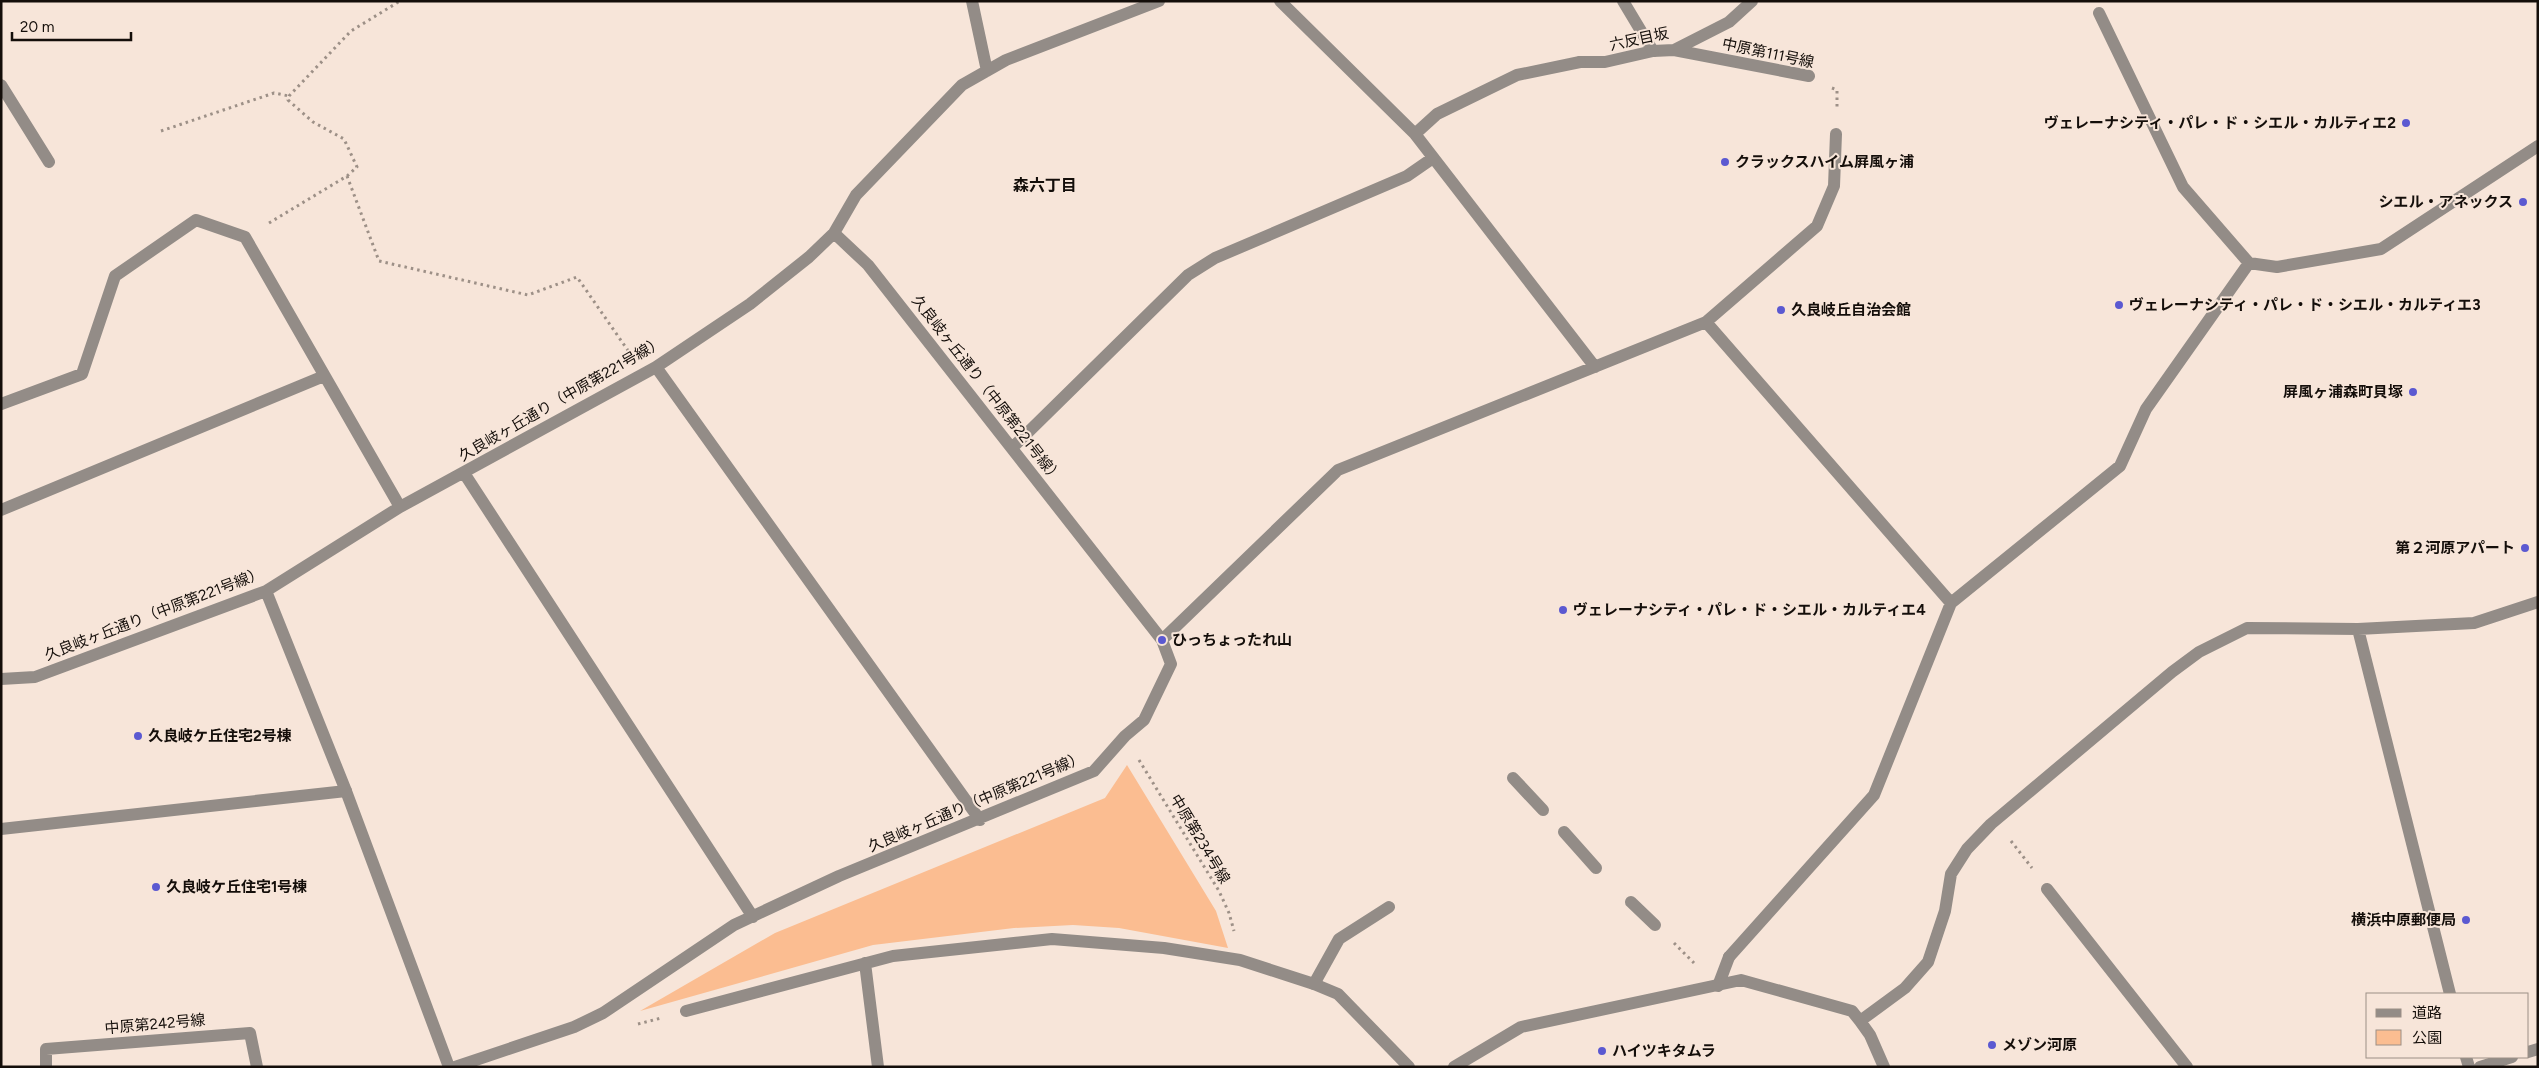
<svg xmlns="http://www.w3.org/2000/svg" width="2539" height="1068" font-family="Figtree,'Noto Sans JP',sans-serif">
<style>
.green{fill:#fbbd91}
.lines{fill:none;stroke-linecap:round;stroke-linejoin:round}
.path{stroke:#9d9087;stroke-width:3;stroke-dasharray:2.5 4;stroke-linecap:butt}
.service{stroke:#938c87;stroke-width:12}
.minor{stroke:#938c87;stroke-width:12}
.poi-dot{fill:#5b59d1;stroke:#f7e5d9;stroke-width:2}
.labels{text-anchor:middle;stroke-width:4;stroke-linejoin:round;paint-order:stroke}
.street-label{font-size:15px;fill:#140e0a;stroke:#f7e5d9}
.poi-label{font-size:15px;font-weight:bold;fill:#140e0a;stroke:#f7e5d9;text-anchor:start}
.neighbourhood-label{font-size:16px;font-weight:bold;fill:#140e0a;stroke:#f7e5d9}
</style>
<rect width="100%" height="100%" fill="#f7e5d9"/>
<path class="green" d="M1127,765L1216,911L1228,948L1119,928L1073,925L1014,928L873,945L640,1011L775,933L1105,798Z"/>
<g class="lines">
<path class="path" d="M1832,88L1837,90V108
M161,131L274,93L289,96
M347,176L357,167L344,139L313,122L288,100L289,96L351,31L400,1
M269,223L347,176L379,261L528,295L577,277L629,352
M1139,760L1219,891L1229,913L1234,931
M2011,841L2032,868
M1674,943L1694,963
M638,1024L661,1018"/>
<path class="service" d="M1674,50L1809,76
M1580,62H1605L1653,51L1674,50L1729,22L1752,1
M1,85L49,162
M1513,778L1543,810
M1,829L346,791
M1564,832L1596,868
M1631,902L1655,925
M1314,984L1339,939L1389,907
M1718,986L1729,957"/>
<path class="minor" d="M972,1L987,71
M1280,1L1415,134L1595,367
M1623,1L1653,51
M2099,13L2183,187L2249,263L2277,267L2381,249L2538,146
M1415,134L1437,114L1517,75L1580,62
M834,233L856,195L962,85L1006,60L1159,1
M1706,322L1951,603
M656,367L980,820
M1,404L82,374L115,276L196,220L245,237L400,507
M1013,447L1188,275L1215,258L1407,176L1433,158
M464,473L753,917
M1,510L324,376
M266,591L346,791L449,1067
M2358,629L2450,994
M1162,640L1338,470L1706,322L1817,226L1834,186L1836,134
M1,679L35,677L266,591L400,507L656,367L750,304L809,257L834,233L868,265L1162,640L1171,664L1144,720L1125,736L1094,771L839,876L734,925L603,1013L574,1027L455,1067
M2047,889L2187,1067
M1729,957L1874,795L1951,603L2120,466L2146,409L2249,263
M865,963L878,1067
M686,1011L893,956L1052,939L1164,948L1240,960L1314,984L1338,994L1409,1067
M1860,1021L1870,1035L1884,1067
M2528,1052L2538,1049
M2466,1057L2469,1067
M46,1067V1049L250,1033L257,1067
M1454,1067L1521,1027L1741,980L1852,1011L1860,1021L1905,988L1928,962L1945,911L1951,874L1967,849L1991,824L2172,672L2199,652L2247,628L2358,629L2474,623L2538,602
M2480,1067L2512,1057"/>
</g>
<g class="poi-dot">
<circle cx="2406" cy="123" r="5"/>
<circle cx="1725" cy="162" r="5"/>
<circle cx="2523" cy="202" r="5"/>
<circle cx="2119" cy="305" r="5"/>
<circle cx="1781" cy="310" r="5"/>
<circle cx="2413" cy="392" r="5"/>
<circle cx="2525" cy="548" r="5"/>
<circle cx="1563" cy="610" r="5"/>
<circle cx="1162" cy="640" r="5"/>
<circle cx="138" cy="736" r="5"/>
<circle cx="156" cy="887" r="5"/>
<circle cx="2466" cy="920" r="5"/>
<circle cx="1992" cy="1045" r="5"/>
<circle cx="1602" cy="1051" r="5"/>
</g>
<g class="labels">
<g class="street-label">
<text transform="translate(1639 39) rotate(-12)" y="5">六反目坂</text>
<text transform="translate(1768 53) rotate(12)" y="5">中原第111号線</text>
<text transform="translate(987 389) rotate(52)" y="5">久良岐ヶ丘通り（中原第221号線）</text>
<text transform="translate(561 399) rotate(-30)" y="5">久良岐ヶ丘通り（中原第221号線）</text>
<text transform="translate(154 614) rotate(-21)" y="5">久良岐ヶ丘通り（中原第221号線）</text>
<text transform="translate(976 802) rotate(-23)" y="5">久良岐ヶ丘通り（中原第221号線）</text>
<text transform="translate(1200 839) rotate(59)" y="5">中原第234号線</text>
<text transform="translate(155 1024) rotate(-5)" y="5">中原第242号線</text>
</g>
<g class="poi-label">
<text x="2396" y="128" text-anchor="end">ヴェレーナシティ・パレ・ド・シエル・カルティエ2</text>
<text x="1735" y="167">クラックスハイム屛風ヶ浦</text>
<text x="2513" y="207" text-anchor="end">シエル・アネックス</text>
<text x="2129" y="310">ヴェレーナシティ・パレ・ド・シエル・カルティエ3</text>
<text x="1791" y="315">久良岐丘自治会館</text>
<text x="2403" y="397" text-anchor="end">屏風ヶ浦森町貝塚</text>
<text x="2515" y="553" text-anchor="end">第２河原アパート</text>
<text x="1573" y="615">ヴェレーナシティ・パレ・ド・シエル・カルティエ4</text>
<text x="1172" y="645">ひっちょったれ山</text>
<text x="148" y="741">久良岐ケ丘住宅2号棟</text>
<text x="166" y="892">久良岐ケ丘住宅1号棟</text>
<text x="2456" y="925" text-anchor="end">横浜中原郵便局</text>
<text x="2002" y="1050">メゾン河原</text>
<text x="1612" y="1056">ハイツキタムラ</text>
</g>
<g class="neighbourhood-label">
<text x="1045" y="191">森六丁目</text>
</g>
</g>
<rect width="2539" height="1068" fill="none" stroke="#140e0a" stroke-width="5"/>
<rect x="2366" y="993" width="162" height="65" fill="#f7e5d9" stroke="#9c8f86"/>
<rect x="2376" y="1009" width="25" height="8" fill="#938c87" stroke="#9c8f86"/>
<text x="2412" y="1018" font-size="15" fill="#140e0a">道路</text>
<rect x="2376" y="1030" width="25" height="15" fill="#fbbd91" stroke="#9c8f86"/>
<text x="2412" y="1043" font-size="15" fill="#140e0a">公園</text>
<path d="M12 32v8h119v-8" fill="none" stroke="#140e0a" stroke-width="2.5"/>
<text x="20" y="32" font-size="15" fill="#140e0a" stroke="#f7e5d9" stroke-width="4" paint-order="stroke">20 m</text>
</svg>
